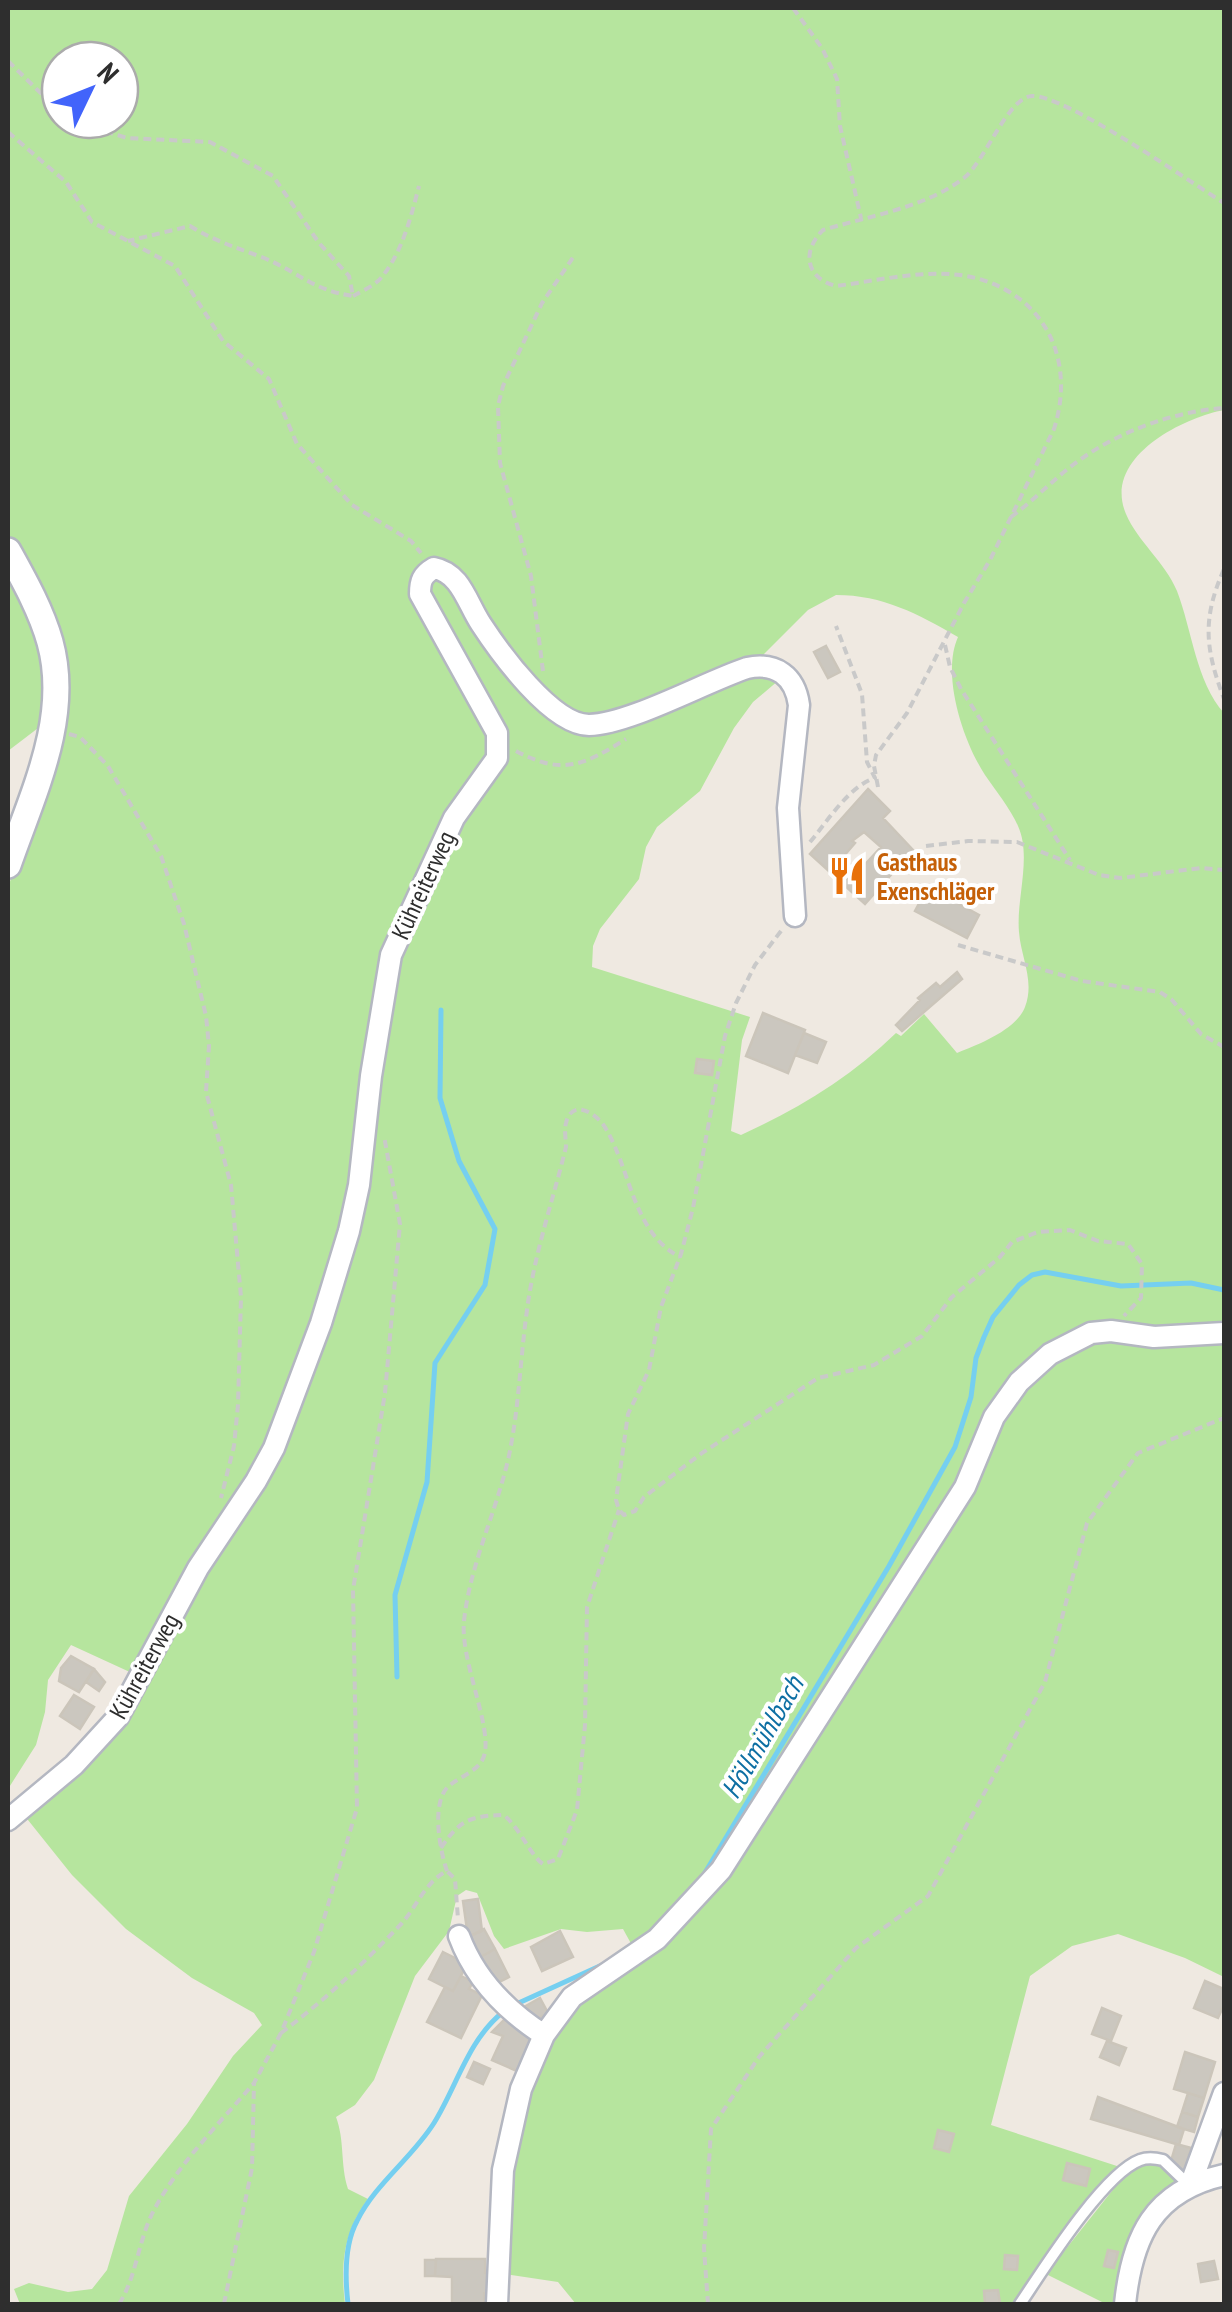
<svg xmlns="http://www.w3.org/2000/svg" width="1232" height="2312" font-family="'PT Sans Narrow',sans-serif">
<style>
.green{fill:#b6e59e;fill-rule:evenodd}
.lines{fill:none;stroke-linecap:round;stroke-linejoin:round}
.stream{stroke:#75cff0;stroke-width:5}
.building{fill:#cbc7bf;stroke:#cbc5ba;stroke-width:2.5;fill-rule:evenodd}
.service-casing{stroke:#b4b7c1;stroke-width:15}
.minor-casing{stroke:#b4b7c1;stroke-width:25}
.tertiary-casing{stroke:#b4b7c1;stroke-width:30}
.path{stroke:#c9c9c9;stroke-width:4;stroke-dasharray:8 5;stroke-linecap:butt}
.service{stroke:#fff;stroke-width:10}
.minor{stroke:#fff;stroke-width:20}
.tertiary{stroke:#fff;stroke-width:25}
.labels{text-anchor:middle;stroke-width:8;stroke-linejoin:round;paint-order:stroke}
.food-label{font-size:25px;font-weight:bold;fill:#c56008;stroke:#fff;text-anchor:start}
.street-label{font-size:25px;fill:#2e2e2e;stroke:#fff}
.water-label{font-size:28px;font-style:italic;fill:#0d6fa3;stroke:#fff}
</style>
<rect width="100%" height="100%" fill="#efe9e1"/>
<path class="green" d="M8,8H1224V410C1182,418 1102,458 1126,514C1138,542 1165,562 1177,591C1192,630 1196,682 1224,713V1977L1185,1958L1118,1934L1072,1946L1030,1976L991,2125L1120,2167L1053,2249L1015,2304H576L558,2282L504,2274L507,2187L524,2095L563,2015L639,1958L623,1929L587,1932L561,1929L504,1949L494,1936L477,1893L466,1890L457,1896L449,1931L415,1976L374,2080L355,2105L336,2117C345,2141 340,2164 348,2189L368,2199C344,2231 340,2264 345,2304H20L14,2289L29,2283L68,2292L92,2289L107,2270L129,2196L187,2124L233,2056L262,2025L254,2013L192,1978L126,1929L72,1875L24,1815L145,1679L71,1645L48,1680L45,1712L36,1745L8,1789V887L28,833L46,722L8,751ZM60,60H120V120H60ZM836,595C883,595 918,614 958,637C941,675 963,741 985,775C996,791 1010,808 1018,826C1032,857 1016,899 1019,932C1021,958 1035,981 1025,1007C1016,1030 979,1044 957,1053L924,1014L901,1036L896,1033C851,1077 798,1109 741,1135L731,1131L742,1040L750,1017L592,967L593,946L600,929L639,879L646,847L657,827L700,791L734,728L753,702L779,680L760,658L808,610Z
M1151,2162L1169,2170L1183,2186L1166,2198L1120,2304H1106L1046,2274L1127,2172L1139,2164Z"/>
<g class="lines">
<path class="stream" d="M397,1677L395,1595L427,1482L435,1363L485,1285L495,1229L459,1161L440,1098L441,1010
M703,1876L889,1566L955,1447L971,1397L976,1358L984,1337L993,1317L1019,1285L1032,1275L1045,1272L1121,1286L1191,1283L1224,1290
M512,2006L602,1965
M348,2304C345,2278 344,2245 357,2221C375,2184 412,2158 434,2123C457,2086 468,2040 503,2012"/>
</g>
<path class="building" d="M826,646L840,672L828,678L814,652Z
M868,789L890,811L883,818L913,850L865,904L810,854ZM864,832L881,847L858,872L843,857L855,843L852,841Z
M928,887L979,915L967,938L915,911Z
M957,972L962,979L902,1031L896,1025L920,1000L918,998L936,983L940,987Z
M763,1013L805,1030L788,1073L746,1056Z
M804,1033L826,1042L817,1063L795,1055Z
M697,1059L714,1061L712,1075L695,1073Z
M71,1656L94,1669L79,1692L59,1681L61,1668Z
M94,1669L105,1682L99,1691L86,1682Z
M74,1695L94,1707L80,1729L60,1716Z
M478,1899L482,1931L468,1937L463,1901Z
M484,1929L495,1949L477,1959L468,1937Z
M560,1931L573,1957L542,1971L531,1947Z
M495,1949L509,1977L491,1986L477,1959Z
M443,1952L467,1964L453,1991L429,1979Z
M461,1976L473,1982L469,1989L482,1995L461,2038L427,2022L445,1987L453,1991Z
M1205,1981L1224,1989V2010L1222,2009L1218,2018L1194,2008Z
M540,1998L548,2013L535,2020L526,2006Z
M1102,2008L1121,2016L1111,2041L1092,2034Z
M504,2020L534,2034L517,2071L492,2060L503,2036L492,2032Z
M1107,2041L1126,2048L1119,2065L1100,2057Z
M1185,2052L1215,2062L1204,2098L1174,2089Z
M474,2062L490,2069L483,2084L467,2077Z
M1188,2093L1204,2098L1198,2117L1182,2112Z
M1098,2097L1184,2129L1179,2145L1091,2119Z
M1182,2112L1198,2117L1194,2132L1177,2127Z
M938,2130L954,2134L949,2152L934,2148Z
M1176,2144L1191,2148L1184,2172L1171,2161Z
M1067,2163L1090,2169L1086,2186L1063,2180Z
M1108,2250L1118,2252L1114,2268L1104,2266Z
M1005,2255L1018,2256L1017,2270L1004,2269Z
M436,2259H485V2273H491L490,2293H484V2304H452V2277L435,2276Z
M425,2260H436L435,2276H425Z
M1214,2261L1218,2279L1201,2282L1198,2264Z
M998,2290L1000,2304H985L984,2291Z"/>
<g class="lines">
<g class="service-casing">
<path id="service" d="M1020,2304C1043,2270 1103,2174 1140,2160C1148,2157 1155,2158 1163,2160L1189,2185"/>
</g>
<g class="minor-casing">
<path id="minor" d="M8,1820L74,1765L118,1717L198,1568L256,1481L274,1448L321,1323L349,1231L359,1185L371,1076L391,955L454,818L497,758V733L420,594C420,581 422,575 434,568C461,573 467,603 481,624C500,653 552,725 589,725C630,724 705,682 747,668C776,662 795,676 799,705L788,808L795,916
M459,1936C475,1979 505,2010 544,2035
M1190,2186L1224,2093
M497,2304L503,2170L521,2089L544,2035L572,1997L657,1939L721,1870L965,1487L994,1417L1019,1382L1050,1354L1091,1333L1111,1331L1154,1337L1224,1333
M1125,2304C1132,2237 1153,2191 1224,2175"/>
</g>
<g class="tertiary-casing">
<path id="tertiary" d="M8,551C24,580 41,610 50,642C71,718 32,795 8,865"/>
</g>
<path class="path" d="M793,8L822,48L837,79L840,126L861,218
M8,61L60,112
M68,120L127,138L210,142L273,176L319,243L349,276L353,296C312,290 300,273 264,258C238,248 214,241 190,226L128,241
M8,132L66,182L92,222L175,266L223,341L269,379L297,444L352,505L411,541L421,553
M353,296C362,291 374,286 381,278C402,253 411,217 419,186
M1011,517C1036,499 1058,474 1084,457C1123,430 1177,411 1224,408
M1224,569C1202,619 1205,648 1224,699
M945,645L950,667L961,689L1070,860
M543,671L531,576L500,463L498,406L503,386L542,303L574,256
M69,734L80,737L108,766L161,856L184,924L206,1016L209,1046L206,1092L231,1185L241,1297L238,1405L234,1446L221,1498
M516,751C563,776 584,765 626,739
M878,787L874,766L876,755L907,713L964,603L990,560L1054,429C1078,354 1039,286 960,275C920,270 875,281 836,286C806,278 801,252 823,230C869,216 928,207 965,177C985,161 1008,97 1032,96C1066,95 1190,182 1224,203
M810,842C827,822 849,786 875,778L867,762L862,694L836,626
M926,846L968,841L1017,842L1099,875L1120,878L1201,868L1224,870
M781,931L755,965L736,1003L725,1036L693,1208L681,1254L661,1307L649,1370L628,1414L616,1500L619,1510L624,1515L635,1511L644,1497L702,1453L818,1378L874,1365L922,1336L952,1297L1000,1257L1012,1242L1038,1232L1070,1230L1098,1241L1128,1244L1142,1264L1141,1298L1124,1316
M958,945L1082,981L1160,992L1172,1000L1201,1034L1224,1047
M441,1848C460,1819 471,1816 504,1815C521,1830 531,1856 543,1864L558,1859L577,1810L585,1725L587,1607L619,1510
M447,1871C440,1851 430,1800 450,1785C461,1776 479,1771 484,1756C493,1728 460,1661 464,1621C470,1565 495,1515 508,1460C519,1411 520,1360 527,1310C534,1255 553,1200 566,1147C566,1140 564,1130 566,1123C572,1097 598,1114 606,1129C631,1171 633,1233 680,1257
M281,2033C324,2001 365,1962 402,1923C417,1906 426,1881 447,1871L455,1879L458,1919
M119,2304C137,2276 138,2240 154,2210C179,2163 219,2124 254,2083
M224,2304L252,2168L254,2083L281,2033L314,1952L357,1808L353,1590L385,1393L400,1224L384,1136
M708,2304L704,2249L711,2129L759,2057L856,1948L928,1896L1045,1682L1087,1523L1138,1453L1224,1418"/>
<use href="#service" class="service"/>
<use href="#minor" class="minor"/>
<use href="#tertiary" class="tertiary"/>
</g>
<defs>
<g id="restaurant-bare" transform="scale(3)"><path d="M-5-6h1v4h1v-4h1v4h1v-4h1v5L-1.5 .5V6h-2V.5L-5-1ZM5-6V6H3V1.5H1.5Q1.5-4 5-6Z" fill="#e8710a" stroke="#fff" stroke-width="2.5" paint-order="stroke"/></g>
</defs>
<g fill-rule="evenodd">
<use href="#restaurant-bare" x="847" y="876"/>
</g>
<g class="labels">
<g class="food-label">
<text x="877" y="871">Gasthaus<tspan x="877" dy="29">Exenschläger</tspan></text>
</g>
<g class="street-label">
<text transform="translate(423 885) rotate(-65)" y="9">Kühreiterweg</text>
<text transform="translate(144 1666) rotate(-61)" y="9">Kühreiterweg</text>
</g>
<g class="water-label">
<text transform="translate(762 1737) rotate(-60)" y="10">Höllmühlbach</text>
</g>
</g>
<rect width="1232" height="2312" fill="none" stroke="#2e2e2e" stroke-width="20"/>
<g transform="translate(90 90) rotate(47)"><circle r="48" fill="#ffffff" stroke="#ababab" stroke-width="2.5"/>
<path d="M0-8L18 38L0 25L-18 38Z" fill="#4264fb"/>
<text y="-15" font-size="28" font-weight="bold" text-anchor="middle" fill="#2e2e2e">N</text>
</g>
</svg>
